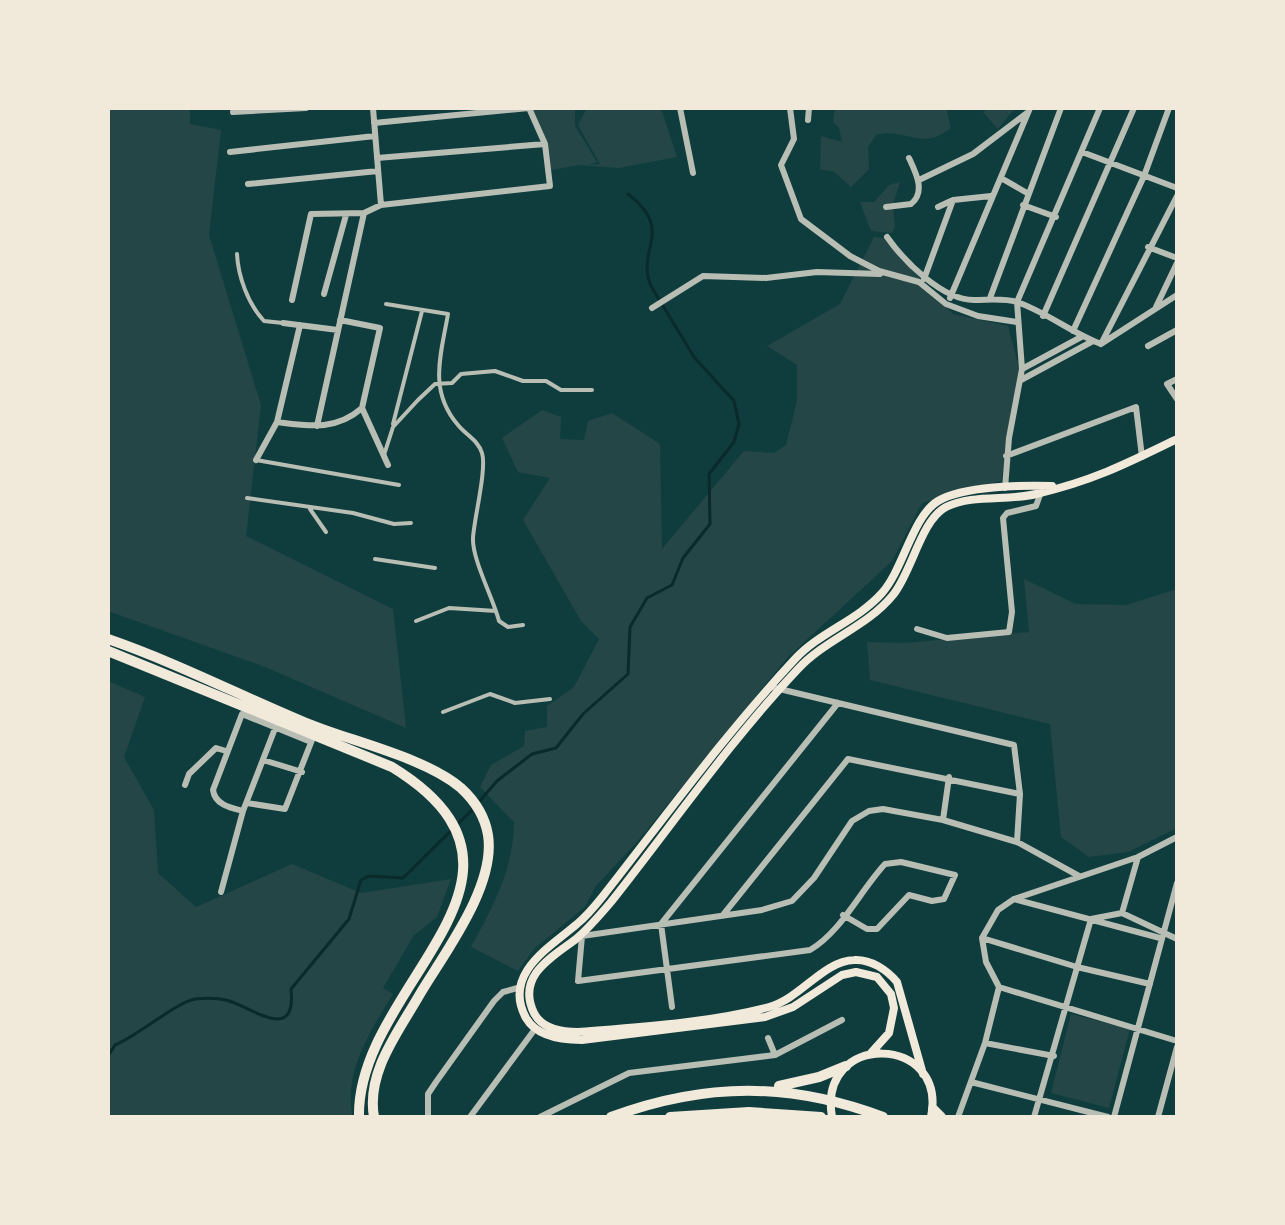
<svg xmlns="http://www.w3.org/2000/svg" width="1285" height="1225" font-family="'Fira Sans',sans-serif">
<style>
.green{fill:#244646}
.lines{fill:none;stroke-linecap:round;stroke-linejoin:round}
.stream{stroke:#0a2a2b;stroke-width:3}
.pedestrian{stroke:#b8beb3;stroke-width:4}
.minor{stroke:#b8beb3;stroke-width:6}
.secondary{stroke:#f1e9da;stroke-width:8}
.trunk{stroke:#f1e9da;stroke-width:10}
</style>
<rect width="100%" height="100%" fill="#0f3d3e"/>
<path class="green" d="M108,108H190V124L221,130L209,235L261,405L246,536L393,609L406,728L265,667L108,611Z
M532,108H575V126L597,162L589,165L600,164L578,125L587,108H661L677,157L619,168L579,165L551,170Z
M835,108H946L951,128C921,152 905,127 876,135L868,147L869,169L851,187L834,172L820,169L821,136L842,142L839,128L833,122Z
M992,108H1015L998,129L983,112Z
M900,182L893,205L895,227L892,233L871,231L860,202H874L889,185Z
M874,237L883,238L953,314L1008,326L1020,372L1001,481L922,503L892,561L787,658L637,842L595,887L585,907L535,948L518,971L471,947C493,907 514,868 514,822L480,787L491,765L524,746L525,731L547,727V706L574,687L599,639L581,621L523,520L550,478L518,472L502,438L542,410L561,417L560,439L584,440L588,421L612,413L660,444L662,549L744,451L774,453L786,445L797,401V365L767,346L840,304Z
M1024,579L1076,604L1126,605L1177,589V828L1128,852L1089,857L1061,837L1050,724L870,680L867,642L905,643L1029,632Z
M108,681L145,697L124,757L154,810L158,873L196,907L292,864L361,893L451,879L437,917L414,935L383,988L393,994C372,1028 342,1074 353,1117H108Z
M1071,1014L1130,1029L1109,1108L1051,1093Z"/>
<g class="lines">
<path class="stream" d="M108,750V755
M478,803L497,781L532,754L556,748L583,714L628,674L630,627L647,598L672,585L683,558L710,524L709,474L734,442L739,424L734,401L694,357L651,286C635,249 676,231 628,194
M108,1056L115,1045C137,1036 177,1002 195,999C204,998 217,998 226,1000C249,1005 297,1046 291,989L349,919L361,880L369,876L403,878L473,809"/>
<path class="pedestrian" d="M237,254C238,276 248,304 264,321L283,323
M386,304L448,314C441,355 428,390 458,425C466,435 478,440 482,453C487,469 474,519 473,538C472,559 493,598 499,621L508,627L523,625
M393,424L422,311
M384,455L393,427L418,400L435,384L452,383L461,374L495,371L523,381H546L561,390H592
M256,460L399,485
M247,498L353,513L394,524L411,523
M310,509L326,532
M375,559L435,568
M416,621L449,608L496,611
M443,712L490,694L515,703L550,699"/>
<path class="minor" d="M373,108L381,205
M680,108L693,173
M790,108L794,139L781,165L801,219L850,256L879,271L919,282L946,304L978,316L1017,322
M233,112L306,108
M808,120L809,108
M374,123L529,108
M230,152L375,136
M1082,152L1177,188
M377,158L545,144
M1001,178L1027,193
M919,180L973,154L1027,113
M248,184L378,171
M1023,205L1056,217
M886,207L911,204C926,192 916,173 909,158
M938,207L953,200L991,196
M887,237C904,261 942,300 974,300C989,300 1003,298 1017,302C1046,312 1072,333 1101,344
M1148,247L1177,258
M924,279L953,200
M324,294L346,215
M950,298L1030,108
M990,298L1061,108
M292,300L311,214L364,213L381,205L550,186L545,144L529,108
M1156,307L1177,263
M652,308L703,276L766,278L817,272L880,274
M1043,316L1134,108
M340,320L380,328L362,408L388,465
M283,323L338,330
M1073,331L1144,176L1169,108
M1101,344L1177,196
M1101,344L1177,295
M1148,346L1177,330
M1022,369L1083,336
M1177,379L1167,384L1177,399
M1021,380L1093,341
M277,422C309,426 336,431 362,408
M317,426L364,213
M1006,456L1136,407L1142,457
M256,460L277,422L300,325
M1005,488L1009,438L1022,369L1017,302L1100,108
M917,629L947,638L1009,632L1012,612L1003,518L1007,513L1036,506L1041,492
M771,687L1014,745L1020,794L1017,842
M263,760L302,772
M185,785L189,774L216,748L226,751
M247,803L285,809L312,740
M243,811C231,808 215,805 213,790L242,714L311,742
M943,820L949,777
M221,892L243,811L276,726
M1014,899L1160,938
M1122,913L1138,857
M723,915L848,759L1020,794
M582,936L578,981L810,950C841,932 860,891 885,864L901,862L955,875L944,899L932,901L909,895L877,929H867L843,915
M582,936L762,910L792,901L814,878L852,821L869,811L883,809L943,820L1017,842L1079,876
M982,938L1077,967L1150,984
M999,987L1177,1041
M672,1007L661,924L838,703
M768,1038L775,1055
M985,1043L1054,1056
M971,1082L1108,1117
M428,1117V1094L436,1082L494,1001L503,992L521,987
M470,1117L535,1029
M540,1117L629,1073L775,1055L842,1020
M958,1117L985,1043L999,987L986,962L982,938L998,910L1014,899L1138,857L1177,837
M1034,1117L1091,919L1122,913L1177,939
M1114,1117L1177,883
M1158,1117L1177,1047"/>
<path class="secondary" d="M871,1053L889,1033L894,1008L891,994L877,977L856,972L842,975L793,1007L765,1017L582,1040C563,1040 537,1037 526,1018C502,974 550,947 577,924C587,916 595,906 603,896C665,817 726,733 795,659C820,632 857,621 882,593C904,568 912,517 938,501C963,486 1023,485 1052,486
M923,1074L897,982C887,970 871,959 854,960C823,961 800,999 769,1007C708,1023 640,1027 578,1032C562,1032 542,1029 534,1013C516,976 552,957 576,939C589,928 600,915 611,902C672,825 730,741 798,669C826,639 867,627 893,595C912,572 921,520 946,507C972,494 1008,501 1036,494C1092,481 1126,464 1177,439
M832,1117C817,1031 948,1034 931,1117"/>
<path class="trunk" d="M108,639C175,662 239,695 304,722C349,741 425,757 461,788C474,800 485,817 488,835C496,886 445,952 420,994C399,1031 366,1072 374,1117
M108,651L392,767C571,877 356,984 359,1117
M779,1086L819,1077L846,1066
M933,1109L941,1117
M611,1117C706,1082 790,1082 883,1117
M670,1117L749,1112L821,1117"/>
</g>
<rect width="1285" height="1225" fill="none" stroke="#f1e9da" stroke-width="220"/>
</svg>
